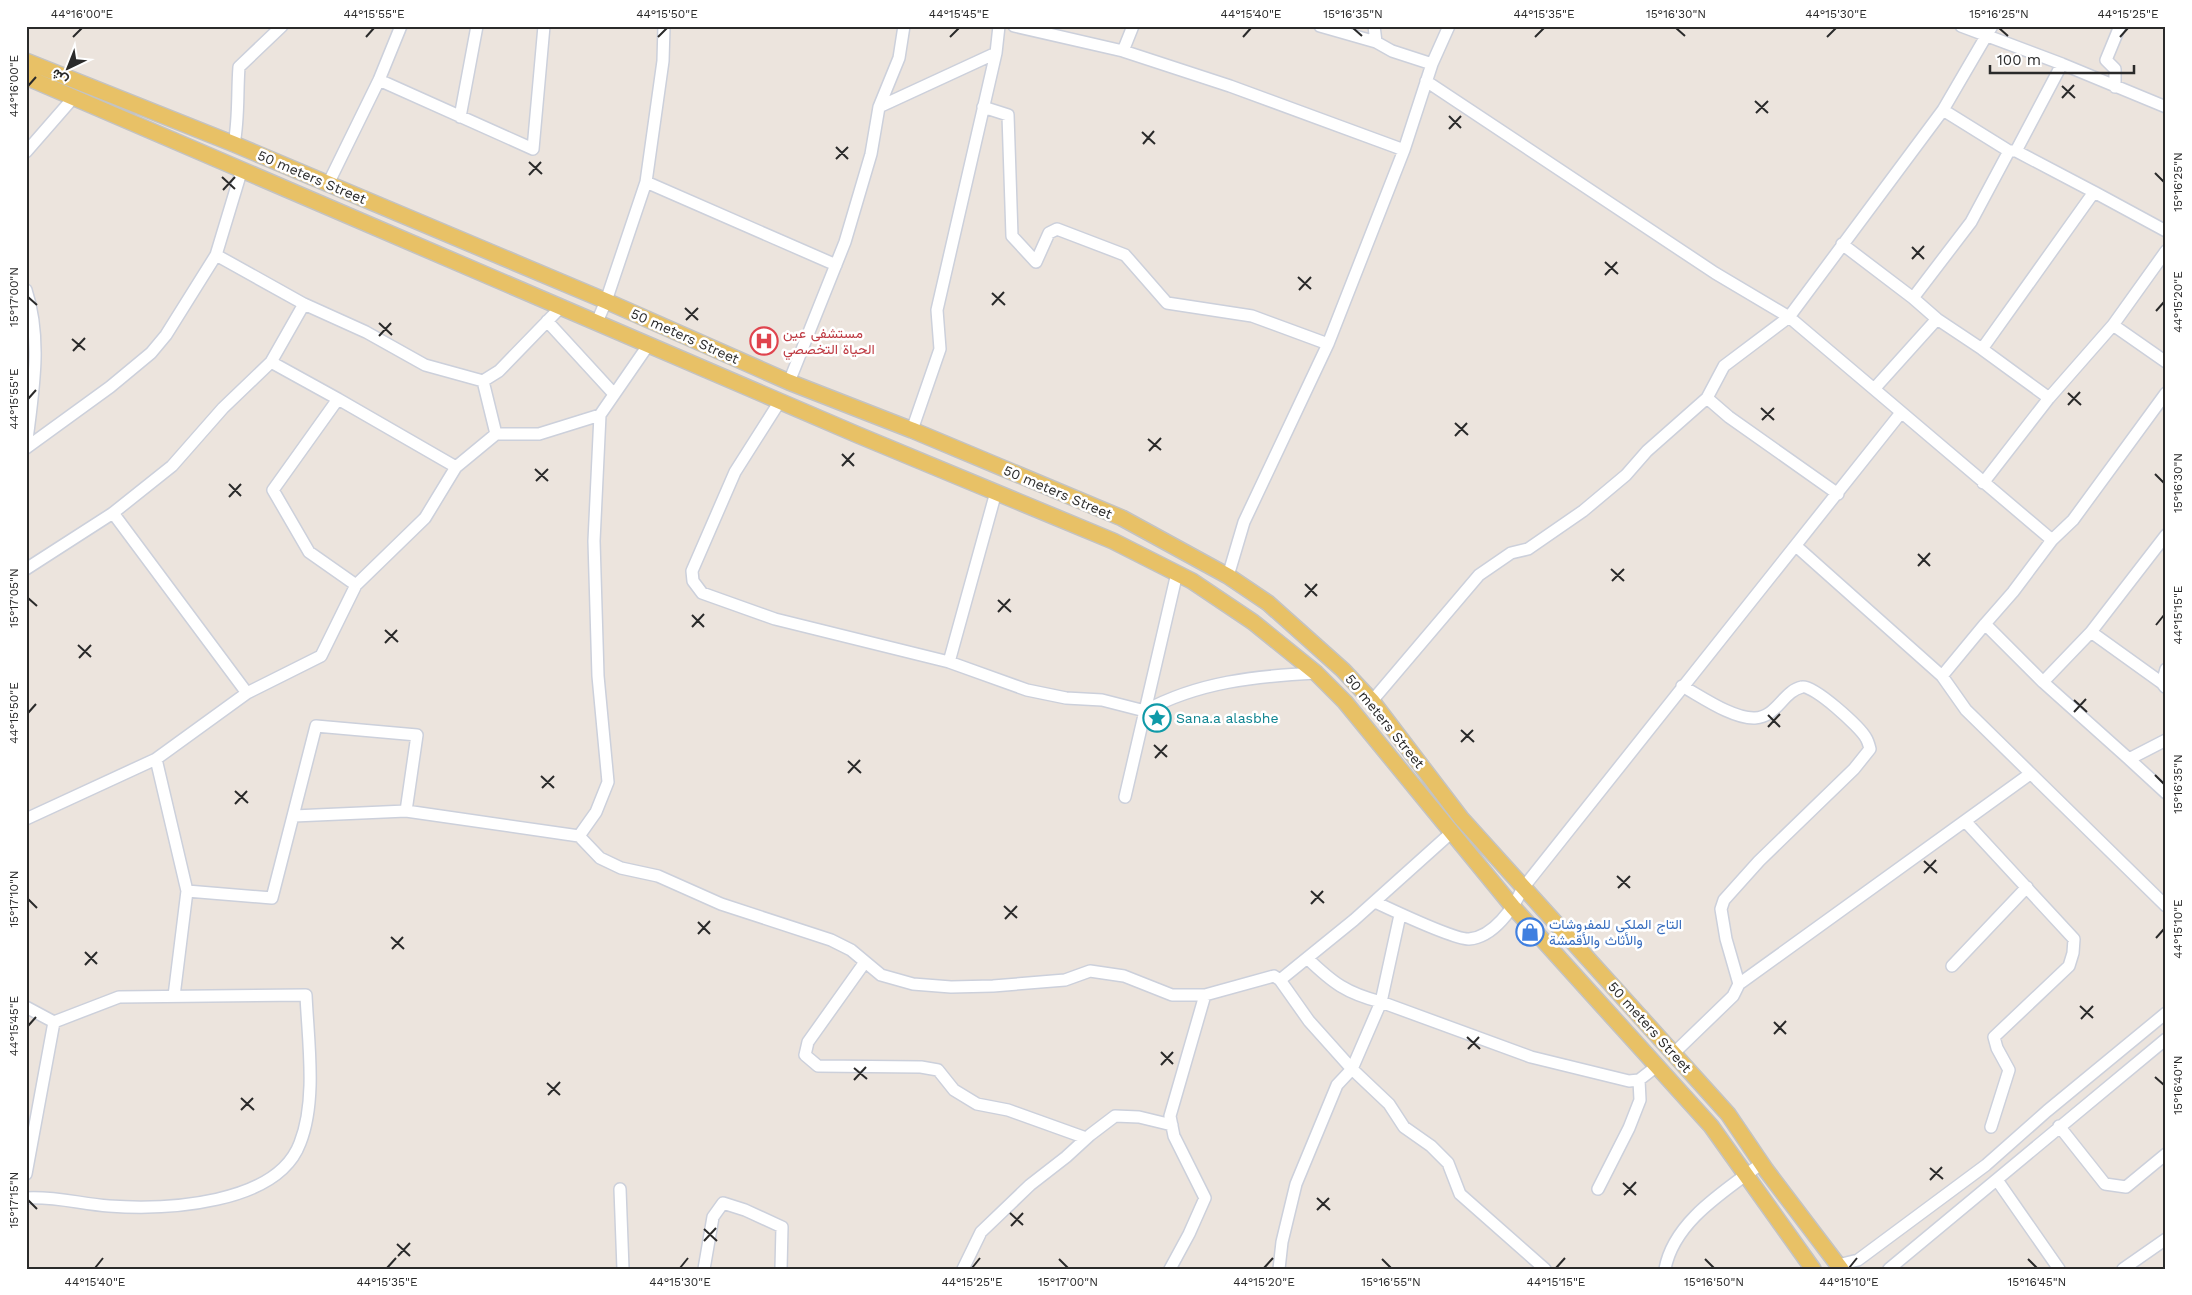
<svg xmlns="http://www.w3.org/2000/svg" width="2192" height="1295" font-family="'Work Sans',Vazirmatn,sans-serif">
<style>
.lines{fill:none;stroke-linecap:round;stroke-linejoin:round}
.minor-casing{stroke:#ccd0db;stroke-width:14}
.major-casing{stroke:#c3c3c3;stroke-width:18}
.minor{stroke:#fff;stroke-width:11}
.major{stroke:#e8c166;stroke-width:15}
.ticks{fill:none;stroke:#2a2a2a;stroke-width:2}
.labels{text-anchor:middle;stroke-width:5;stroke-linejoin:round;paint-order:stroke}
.street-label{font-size:14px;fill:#2a2a2a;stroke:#fff}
.health-label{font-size:14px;fill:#be3a42;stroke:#fff;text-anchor:start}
.culture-label{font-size:14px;fill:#0d838f;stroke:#fff;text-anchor:start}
.shop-label{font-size:14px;fill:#366cbe;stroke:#fff;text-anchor:start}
.neatline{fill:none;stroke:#2a2a2a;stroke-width:2}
.ticks-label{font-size:12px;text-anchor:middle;fill:#2a2a2a}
</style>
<rect width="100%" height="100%" fill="#ece4dd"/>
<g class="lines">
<g class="minor-casing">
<path id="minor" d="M1014,26L1123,51
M1133,26L1123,51L1230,86L1404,150L1432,64
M1320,26L1376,42
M1374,26L1376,42L1392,51L1432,64L1449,26
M1961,26L2062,64L2166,107
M379,80L533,149L544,26
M1426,81L1715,273L1789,317L1724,366L1707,398
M2115,87V69L2106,60L2120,26
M879,107L996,53L999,26
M983,107L1008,115L1012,236L1036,262L1049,233L1057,229L1125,255L1167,303L1252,316L1328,344L1244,522L1228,576
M1943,110L2009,151
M460,117L477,26
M234,144C239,118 237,93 239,67L282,26
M2016,151L2094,192L1982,349L1937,319L1913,298L1971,222L2009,151H2016L2062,64
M26,152L74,97
M646,182L836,265
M328,184L379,80L401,26
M2094,192L2166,231
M1842,244L1913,298
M216,255L304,304L366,332L425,365L483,381L499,371L562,306
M26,290C43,342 32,396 26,448
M1937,319L1874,389L2052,540
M547,321L614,394
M597,322L606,301L646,182L663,61L664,26
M2113,325L2166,251
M1328,344L1404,150
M1982,349L2049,398L2113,325L2166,362
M271,362L338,399
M483,381L496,434
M789,382L845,242L871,154L879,107L899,58L904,26
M1874,389L1789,317L1943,110L1992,26
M780,401L735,472L692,571L693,581L702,593L775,619L949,662L1027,690L1066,698L1102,700L1145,711C1198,682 1256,676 1316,673
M912,430L940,349L937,310L996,53
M26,448L110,387L151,353L166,335L216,255L242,169
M456,467L338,399L273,490L309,552L356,585L425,518L456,467L496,434H539L600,415L649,344
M1983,483L2049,398
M113,513L247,693
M1796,546L1942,676
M26,569L113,513L172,466L223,408L271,362L304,304
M1985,624L1942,676L1966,710L2166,906
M2091,632L2166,535
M949,662L996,492
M2043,682L1985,624L2013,592L2052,540L2073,520L2166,393
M2165,687L2162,683L2166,669
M1372,701L1479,575L1511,553L1528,549L1583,511L1626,475L1647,451L1707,398L1729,417L1838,494
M2166,740L2129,759L2166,793
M156,759L247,693L321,656L356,585
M2129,759L2043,682L2091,632L2162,683
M1125,797L1177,573
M406,811L579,836L596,812L608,782L598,676L594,541L600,415
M26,819L156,759L187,891L174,996
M1965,821L2074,939L2073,953L2069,966L1994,1037L1997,1048L2009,1070L1991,1127
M579,836L600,858L621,868L658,876L721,904L831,940L851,950L881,975L913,984L951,987L993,986L1065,980L1090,971L1124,976L1172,995H1205L1274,976L1280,980L1309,1021L1352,1069L1389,1104L1404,1127L1431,1146L1448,1163L1460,1194L1545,1269
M187,891L272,898L316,726L417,735L406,811L294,816
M1375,902C1390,909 1455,940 1469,939C1494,937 1513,908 1523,888L1900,414
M1307,958C1333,983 1346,993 1381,1002L1531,1057L1629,1081L1639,1080L1657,1066
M865,962L808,1042L805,1055L818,1066L921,1067L938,1070L954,1090L977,1104L1008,1110L1086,1138
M1952,966L2027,887
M1280,980L1354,920L1452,832
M1739,984L2030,774
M26,1007L54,1022
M1674,1053L1733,996L1739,984L1726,939L1721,909L1724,900L1759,861L1854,769L1870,749C1869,745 1868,741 1866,738C1860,727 1813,684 1802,687C1783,691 1777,717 1755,718C1733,719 1702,697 1682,686
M2059,1126L2105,1184L2126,1187L2166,1154
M26,1174L54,1022L119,997L306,995C308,1041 317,1100 300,1143C277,1205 165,1210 109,1206C81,1204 55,1196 26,1198
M1997,1180L2059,1269
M620,1189L623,1269
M1598,1189L1629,1128L1640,1100L1639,1080
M1838,1265L1858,1260L1986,1165L2047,1111L2166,1013
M704,1269L713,1217L723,1203L745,1210L782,1227L781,1269
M963,1269L981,1232L1030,1185L1066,1157L1090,1135L1115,1116L1139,1117L1172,1125
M1170,1269L1189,1234L1205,1198L1174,1136L1170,1116L1205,995
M1279,1269L1282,1242L1296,1184L1337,1085L1352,1069L1381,1002L1400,915
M1665,1269C1674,1221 1725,1191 1762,1163
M1889,1269L2166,1039
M2123,1269L2166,1239"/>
</g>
<g class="major-casing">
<path id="major" d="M26,61L234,144L606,301L789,382L912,430L1122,518L1228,576L1268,603L1343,670L1372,701L1461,818L1728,1114L1766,1170L1841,1269
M26,77L858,435L1113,541L1192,581L1253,622L1316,673L1345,702L1513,907L1711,1126L1813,1269"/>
</g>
<use href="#minor" class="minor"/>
<use href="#major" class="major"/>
</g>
<path class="ticks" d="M1353,28L1362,36M1676,28L1685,36M1999,28L2008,36M73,37L82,28M366,37L374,28M658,37L667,28M950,37L959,28M1243,37L1251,28M1535,37L1544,28M1827,37L1836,28M2120,37L2128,28M28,86L36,77M2062,86L2075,98M2062,98L2074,85M1755,101L1768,113M1756,113L1768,101M1449,116L1461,128M1449,129L1461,116M1142,132L1155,144M1143,144L1154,131M836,147L848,159M836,159L848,147M529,162L542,174M2155,173L2164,182M529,175L541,162M222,177L235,189M223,190L235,177M1912,247L1924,259M1912,259L1924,246M1605,262L1618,274M1605,275L1617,262M1298,277L1311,289M1299,290L1311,277M992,293L1005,305M28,297L37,305M992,305L1004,292M685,308L698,320M2156,311L2164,302M686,320L698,308M379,323L392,335M379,336L391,323M72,339L85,350M73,351L85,338M2068,393L2081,405M28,399L36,390M2068,405L2080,392M1761,408L1774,420M1762,420L1774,408M1455,423L1468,435M1455,436L1467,423M1148,439L1161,450M1149,451L1161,438M842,454L854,466M842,466L854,453M535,469L548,481M2155,474L2164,483M536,481L548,469M229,484L241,496M229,497L241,484M1918,554L1930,566M1918,566L1930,553M1611,569L1624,581M1612,581L1624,569M1305,584L1317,596M1305,597L1317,584M28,598L37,606M998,600L1011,612M998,612L1010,599M692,615L704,627M2156,625L2164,615M692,627L704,614M385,630L398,642M385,643L397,630M78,645L91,657M79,658L91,645M2074,700L2087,712M2074,712L2086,699M28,713L36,704M1768,715L1780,727M1768,727L1780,714M1461,730L1474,742M1461,742L1473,730M1154,745L1167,757M1155,758L1167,745M848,761L861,773M848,773L860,760M2155,775L2164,784M541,776L554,788M542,788L554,776M235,791L248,803M235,804L247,791M1924,861L1937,873M1924,873L1936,860M1617,876L1630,888M1618,888L1630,876M1311,891L1324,903M28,899L37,908M1311,904L1323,891M1004,906L1017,918M1005,919L1017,906M698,922L710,934M698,934L710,921M391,937L404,949M2156,938L2164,929M392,949L403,937M85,952L97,964M85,965L97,952M2080,1006L2093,1018M2081,1019L2093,1006M1774,1022L1786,1034M28,1026L36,1017M1774,1034L1786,1021M1467,1037L1480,1049M1468,1049L1479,1037M1161,1052L1173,1064M1161,1065L1173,1052M854,1068L867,1079M2155,1077L2164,1085M854,1080L866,1067M547,1083L560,1095M548,1095L560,1082M241,1098L254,1110M241,1110L253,1098M1930,1168L1943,1179M1930,1180L1942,1167M1623,1183L1636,1195M1624,1195L1636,1182M1317,1198L1330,1210M28,1200L37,1209M1317,1210L1329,1198M1010,1213L1023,1225M1011,1226L1023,1213M704,1229L717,1241M704,1241L716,1228M397,1244L410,1256M398,1256L410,1243M1059,1259L1068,1268M1382,1259L1391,1268M1705,1259L1714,1268M2028,1259L2037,1268M95,1268L103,1258M387,1268L396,1258M680,1268L688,1258M972,1268L980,1258M1264,1268L1273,1258M1556,1268L1565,1258M1849,1268L1857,1258"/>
<defs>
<g id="hospital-ring" transform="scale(1.4375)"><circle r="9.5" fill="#fff" stroke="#e0444e" stroke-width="1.5"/><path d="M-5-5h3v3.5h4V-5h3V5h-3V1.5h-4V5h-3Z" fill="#e0444e"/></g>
<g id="sight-ring" transform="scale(1.4375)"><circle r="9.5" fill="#fff" stroke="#0f9aa8" stroke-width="1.5"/><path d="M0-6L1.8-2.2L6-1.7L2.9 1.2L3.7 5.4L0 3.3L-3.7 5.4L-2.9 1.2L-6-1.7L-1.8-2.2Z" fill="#0f9aa8"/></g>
<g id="shop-ring" transform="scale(1.4375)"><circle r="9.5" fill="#fff" stroke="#3f7fe0" stroke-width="1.5"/><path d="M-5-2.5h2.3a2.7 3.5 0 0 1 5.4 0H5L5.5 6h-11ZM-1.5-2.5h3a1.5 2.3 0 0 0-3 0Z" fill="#3f7fe0"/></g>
</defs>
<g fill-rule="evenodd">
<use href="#hospital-ring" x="764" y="341"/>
<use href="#sight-ring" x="1157" y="718"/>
<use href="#shop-ring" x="1530" y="932"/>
</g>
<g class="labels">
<g class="street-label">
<text transform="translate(312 177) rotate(23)" y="5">50 meters Street</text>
<text transform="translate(685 336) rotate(24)" y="5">50 meters Street</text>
<text transform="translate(1058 492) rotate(23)" y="5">50 meters Street</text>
<text transform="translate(1385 721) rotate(51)" y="5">50 meters Street</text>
<text transform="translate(1650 1027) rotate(48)" y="5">50 meters Street</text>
</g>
<g class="health-label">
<text x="783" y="338">مستشفى عين<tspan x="783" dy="16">الحياة التخصصي</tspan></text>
</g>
<g class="culture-label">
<text x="1176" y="723">Sana.a alasbhe</text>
</g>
<g class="shop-label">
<text x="1549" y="929">التاج الملكي للمفروشات<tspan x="1549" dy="16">والأثاث والأقمشة</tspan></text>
</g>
</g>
<rect width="2192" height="1295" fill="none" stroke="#ffffff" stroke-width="55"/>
<g transform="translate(68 68) rotate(223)" stroke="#ffffff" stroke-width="4" paint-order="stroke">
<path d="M0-4L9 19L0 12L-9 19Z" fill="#2a2a2a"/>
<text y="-8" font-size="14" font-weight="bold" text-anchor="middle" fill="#2a2a2a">ش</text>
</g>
<path d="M1990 65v8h144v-8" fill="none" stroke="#2a2a2a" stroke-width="2.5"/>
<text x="1997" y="65" font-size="15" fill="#2a2a2a" stroke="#ffffff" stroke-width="4" paint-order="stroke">100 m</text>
<rect x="28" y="28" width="2136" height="1240" class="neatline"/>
<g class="ticks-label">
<text x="82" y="18">44°16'00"E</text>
<text x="374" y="18">44°15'55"E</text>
<text x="667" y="18">44°15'50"E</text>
<text x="959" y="18">44°15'45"E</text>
<text x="1251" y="18">44°15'40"E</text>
<text x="1353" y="18">15°16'35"N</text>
<text x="1544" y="18">44°15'35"E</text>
<text x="1676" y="18">15°16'30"N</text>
<text x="1836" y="18">44°15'30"E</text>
<text x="1999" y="18">15°16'25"N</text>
<text x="2128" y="18">44°15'25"E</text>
<text transform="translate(14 86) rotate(-90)" y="4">44°16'00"E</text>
<text transform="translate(2178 182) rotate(-90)" y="4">15°16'25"N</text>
<text transform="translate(14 297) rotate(-90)" y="4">15°17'00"N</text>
<text transform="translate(2178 302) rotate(-90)" y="4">44°15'20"E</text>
<text transform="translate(14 399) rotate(-90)" y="4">44°15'55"E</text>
<text transform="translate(2178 483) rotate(-90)" y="4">15°16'30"N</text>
<text transform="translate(14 598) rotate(-90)" y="4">15°17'05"N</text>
<text transform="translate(2178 615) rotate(-90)" y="4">44°15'15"E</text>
<text transform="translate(14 713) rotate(-90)" y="4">44°15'50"E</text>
<text transform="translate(2178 784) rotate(-90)" y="4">15°16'35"N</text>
<text transform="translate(14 899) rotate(-90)" y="4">15°17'10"N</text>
<text transform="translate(2178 929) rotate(-90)" y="4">44°15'10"E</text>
<text transform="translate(14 1026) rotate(-90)" y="4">44°15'45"E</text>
<text transform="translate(2178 1085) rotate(-90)" y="4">15°16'40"N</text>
<text transform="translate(14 1200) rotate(-90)" y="4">15°17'15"N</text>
<text x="95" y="1286">44°15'40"E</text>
<text x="387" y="1286">44°15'35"E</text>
<text x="680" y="1286">44°15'30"E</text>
<text x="972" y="1286">44°15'25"E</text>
<text x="1068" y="1286">15°17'00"N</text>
<text x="1264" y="1286">44°15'20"E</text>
<text x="1391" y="1286">15°16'55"N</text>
<text x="1556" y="1286">44°15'15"E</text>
<text x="1714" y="1286">15°16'50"N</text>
<text x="1849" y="1286">44°15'10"E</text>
<text x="2037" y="1286">15°16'45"N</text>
</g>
</svg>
